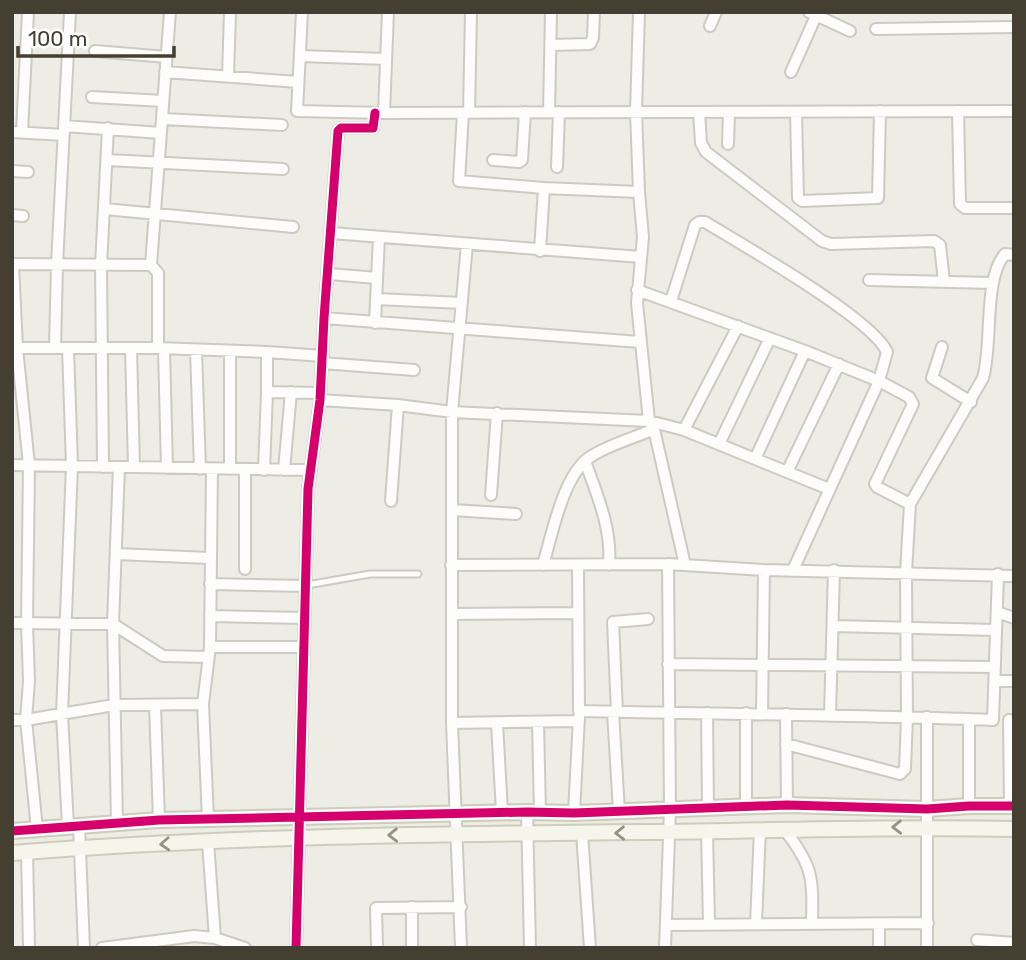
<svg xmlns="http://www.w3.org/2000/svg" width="1026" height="960" font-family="Rubik,sans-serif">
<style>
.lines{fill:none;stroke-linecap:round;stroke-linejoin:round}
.lane-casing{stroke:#cccac3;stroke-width:9}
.street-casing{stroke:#cccac3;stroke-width:14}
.secondary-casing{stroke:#ceccbb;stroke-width:18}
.lane{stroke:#fcfcfb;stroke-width:5}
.street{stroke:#fcfcfb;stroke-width:10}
.secondary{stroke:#f6f5ec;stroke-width:14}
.cycleway-casing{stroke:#fff;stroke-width:13}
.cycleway{stroke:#d6006c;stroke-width:9}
.oneway{stroke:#949185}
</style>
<rect width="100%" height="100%" fill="#eeede5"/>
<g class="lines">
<g class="lane-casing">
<path id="lane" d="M307,585L370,574H418"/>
</g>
<g class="street-casing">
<path id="street" d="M302,12L297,111L384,113L1014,111
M639,12L636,112L639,192L643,237L637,303L649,421L654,429L685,565
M809,12L850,31
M710,26L716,12
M876,29L1014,27
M551,45L590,44L593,38L594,12
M95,51L167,57
M300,56L386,59
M165,72L298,82
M791,72L816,16
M228,76L230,12
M92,97L163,101
M958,111L960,204L965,208H1014
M549,112L551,12
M699,112L701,143L706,152L822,241L831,244L934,241L940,245L944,282
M796,112L798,198L802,201L878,198L880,111
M384,113L388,12
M463,113L459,181L544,188L540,251
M469,113L471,12
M163,119L282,125
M64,126L161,133
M12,132L64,135
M22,132L28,12
M728,144L729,112
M107,160L283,169
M493,160L519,162L522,160L525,112
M557,167L559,112
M12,171L28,172
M544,188L639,192
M105,209L293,227
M12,215L23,216
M331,233L641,257
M12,264L151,265L170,12
M13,264L17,348L29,465L27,624L29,681L26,720L37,829
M329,274L377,278
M869,280L992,283
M637,290L805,351L879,381L793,570
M376,299L462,303
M671,301L695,225L699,222H705C741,244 873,319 887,352L879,381L909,397L913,404L875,484L877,487L910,504
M324,318L640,342
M375,323L379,237
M942,347L932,378L971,402
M12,348H158V273L151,265
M55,348L57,264L70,12
M68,348L72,466L62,714L68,826
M131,348L134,467
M158,348L267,352
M164,349L167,468
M196,350L200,469
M230,351V469
M322,363L414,370
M320,393L267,392V352L323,356
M320,400L398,405L452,412L649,421L684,430L829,489
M684,430L738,326
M719,444L770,338
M755,459L805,351
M585,461C597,495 612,528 609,565
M12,465L311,470
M103,467L101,266L108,128
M212,469L210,647H303
M264,470L267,392
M284,470L291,392
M787,472L839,364
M491,495L497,413
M391,501L398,405
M452,510L516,514
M116,554L210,558
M451,565L668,564L764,570L1014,576
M543,565C552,535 563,475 590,457C608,445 634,438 654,429
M578,565L579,711C717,714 855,715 993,720L998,574
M245,569V469
M210,584L305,586
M997,612L1014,618
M452,614L578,613
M210,616L304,618
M12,623L113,624L163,656L208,657
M833,626L996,630
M668,664L995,667
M995,681H1014
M203,704L208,820
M155,705L159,820
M613,712L619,811
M617,712L613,622L648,619
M707,713L708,807
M762,713L764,570
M786,714L787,805
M830,715L834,570
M927,717V948
M969,719V806
M12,720H26L114,705L203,704L210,647
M1009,720L1010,806
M538,722L540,813
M452,723L579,721
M497,723L502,812
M786,744L900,774L905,769L907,717L906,573L910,504L983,378C993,344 983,279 1005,254L1014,255
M746,807V713
M527,812L530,948
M574,813L579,717
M117,822L113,624L119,467
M79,825L84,948
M784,829C813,866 813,877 812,924
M707,831L709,924
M582,833L590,948
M208,842L215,938
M27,852L29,948
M756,924L760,829
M667,925L928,923
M977,940L1014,943
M102,948L194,936L215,938L245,948
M296,948L308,489L320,400L324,318L338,131L341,128H373L375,113
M377,948L376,908L461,907
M412,948V907
M461,948L452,723V412L467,244
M665,948L670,809L668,564
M879,948V924"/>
</g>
<g class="secondary-casing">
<path id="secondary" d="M12,831L159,820L527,812L574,813L787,805L927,809L969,806H1014
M12,853C224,836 436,834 648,832C770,831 892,826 1014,829"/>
</g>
<use href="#lane" class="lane"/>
<use href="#street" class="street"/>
<use href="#secondary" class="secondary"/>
<g class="cycleway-casing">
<path id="cycleway" d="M12,831L159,820L527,812L574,813L787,805L927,809L969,806H1014
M296,948L308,489L320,400L324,318L338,131L341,128H373L375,113"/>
</g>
<use href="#cycleway" class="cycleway"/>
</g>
<defs><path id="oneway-chevron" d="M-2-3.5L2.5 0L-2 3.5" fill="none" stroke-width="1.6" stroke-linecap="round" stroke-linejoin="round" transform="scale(1.75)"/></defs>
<g class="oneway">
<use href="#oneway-chevron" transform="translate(897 827) rotate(179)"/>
<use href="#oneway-chevron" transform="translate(620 833) rotate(179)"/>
<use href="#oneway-chevron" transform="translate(393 835) rotate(179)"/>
<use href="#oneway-chevron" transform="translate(165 844) rotate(177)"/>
</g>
<rect width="1026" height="960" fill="none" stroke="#443f31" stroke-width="28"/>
<path d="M18 46v10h156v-10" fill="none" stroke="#443f31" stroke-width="3.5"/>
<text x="28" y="46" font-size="21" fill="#443f31" stroke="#ffffff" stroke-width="5" paint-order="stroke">100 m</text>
</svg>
